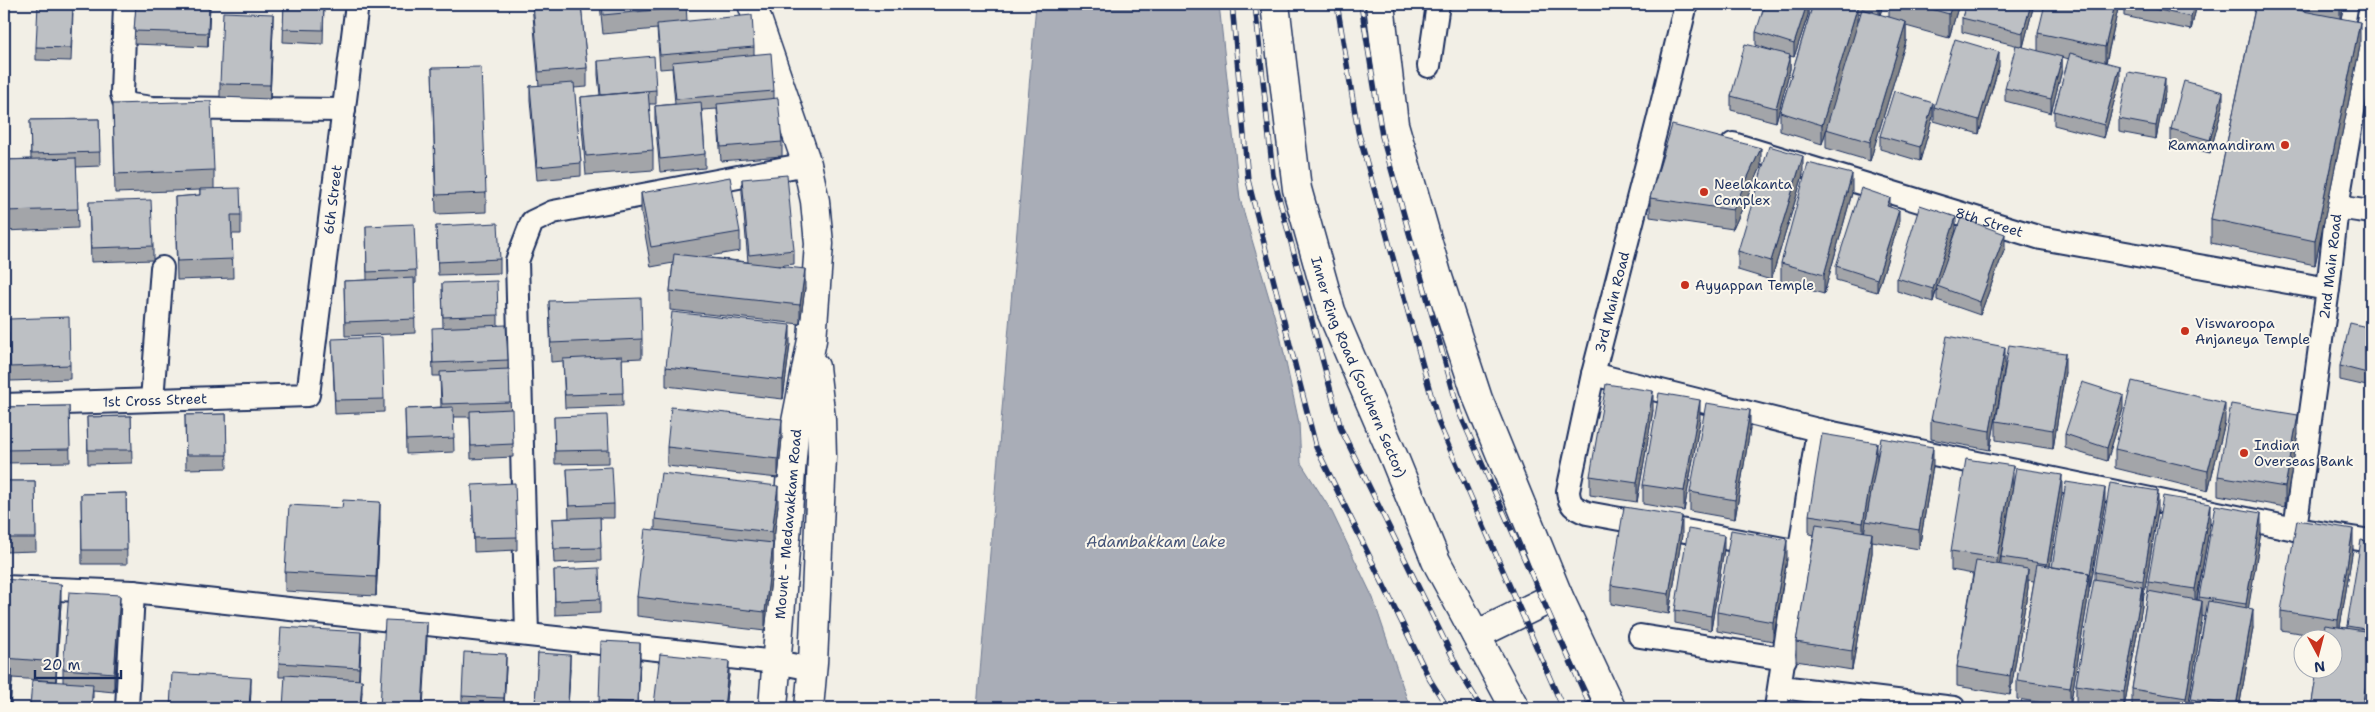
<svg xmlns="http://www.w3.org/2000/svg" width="2375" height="712" font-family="'Shantell Sans',sans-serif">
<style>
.water{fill:#a9adb7;stroke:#707b93}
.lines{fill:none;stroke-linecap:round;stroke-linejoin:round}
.street-casing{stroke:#1b2f5e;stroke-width:26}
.primary-casing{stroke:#1b2f5e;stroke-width:31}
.street{stroke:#fbf7ec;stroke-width:22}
.primary{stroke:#fbf7ec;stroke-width:28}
.rail-casing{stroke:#1b2f5e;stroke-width:5.5}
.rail{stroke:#fbf7ec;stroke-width:4;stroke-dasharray:11;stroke-linecap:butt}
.wall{fill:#a3a5a9;stroke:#1b2f5e;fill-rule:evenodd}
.shaded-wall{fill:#848689;stroke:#1b2f5e}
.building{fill:#bdc0c4;stroke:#1b2f5e}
.poi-dot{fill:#c8321e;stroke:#fbf7ec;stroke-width:2}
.labels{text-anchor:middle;stroke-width:4;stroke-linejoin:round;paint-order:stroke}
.poi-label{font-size:14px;fill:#1b2f5e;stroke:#fbf7ec;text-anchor:start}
.street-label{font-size:14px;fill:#1b2f5e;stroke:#fbf7ec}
.water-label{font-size:15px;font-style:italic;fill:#465579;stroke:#fbf7ec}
</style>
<rect width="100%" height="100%" fill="#f2efe6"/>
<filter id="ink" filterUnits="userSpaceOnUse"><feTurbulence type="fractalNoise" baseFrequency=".02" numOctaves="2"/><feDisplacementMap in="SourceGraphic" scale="10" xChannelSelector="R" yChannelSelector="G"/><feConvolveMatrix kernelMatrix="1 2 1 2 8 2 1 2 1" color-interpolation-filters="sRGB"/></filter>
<g filter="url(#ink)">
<path class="water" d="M1036,4H1219L1240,199L1280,335L1299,423L1301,463L1332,512L1373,598L1410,708H977Z"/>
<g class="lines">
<g class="street-casing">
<g id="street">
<path d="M125,4L122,94L124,101L131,105L152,108L344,110"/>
<path d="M1686,4L1658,121L1593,374L1818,430L2295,529L2371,541"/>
<path d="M1429,66L1438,4"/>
<path id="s1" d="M1733,144L2041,238L2328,289"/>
<path d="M2337,207L2371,212"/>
<path d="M1593,374L1568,491C1569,505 1574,508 1587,513L1800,552"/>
<path d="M152,400L162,268"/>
<path id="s2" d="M4,405L308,395L357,4"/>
<path id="s3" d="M2295,529L2328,289L2337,207L2371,4"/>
<path d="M4,587L133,592L776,662L813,669"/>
<path d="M527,634L517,261L532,222L553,212L807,164"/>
<path d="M1640,636L1785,659"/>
<path d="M1781,687L1954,708"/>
<path d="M127,708L133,592"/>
<path d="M1776,708L1818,430"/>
</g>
</g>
<g class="primary-casing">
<g id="primary">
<path d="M752,4L807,164L815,201L819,244L812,340L794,432L773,708"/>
<path id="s4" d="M1275,4L1297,189L1331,311L1395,460L1436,561L1515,708"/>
<path d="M1380,4L1394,124L1437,274L1478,399L1558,595L1611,708"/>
<path d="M1476,635L1558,595"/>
<path d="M809,708L813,663L822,457L821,419L815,367"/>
</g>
</g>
<use href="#street" class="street"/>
<use href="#primary" class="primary"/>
<g class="rail-casing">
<path id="rail" d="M1232,4L1248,180L1316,447L1430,680L1448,708
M1255,4L1273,175L1341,429L1461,674L1482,708
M1337,4L1358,131L1439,424L1563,708
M1361,4L1382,136L1459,412L1591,708"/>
</g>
<use href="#rail" class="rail"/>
</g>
<path class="wall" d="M136,4H210L208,47L134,44Z
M284,4H324L323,44L283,42Z
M532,4H581L587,68V87L574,88L581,163V176L537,180L530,100V86H539Z
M600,4H686L687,21L754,47V55L774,91V98L782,142V156L721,161L717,109L702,110L705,154V168L660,172L655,119V106L675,104L672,68L660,69L657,29L603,34Z
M1808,4V15L1794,57L1790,56V69L1776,122L1731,110V96L1774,51L1756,45V32Z
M1813,4H1883L1880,15L1889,17V4H1959L1949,38L1906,26V41L1870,161L1826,148V129L1840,85L1822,144L1780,131V112ZM1858,13L1861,14L1858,23Z
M1966,4H2034L2023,47L1962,32V18Z
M2118,4V9L2106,63L2120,80L2104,138L2054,125V111L2069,59L2062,57V70L2051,113L2005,101V88L2038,51V33Z
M2124,4H2197L2191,30L2124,16Z
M2238,4H2282L2281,7L2302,11V4H2344L2341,19L2360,46L2315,265L2211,243V219L2255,8Z
M73,13L71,61L36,60V47Z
M273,28L270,99L220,97V84Z
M598,61L656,90V104H649L653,150V170L586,175L581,116V97L600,95L598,75Z
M1999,66L1979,134L1934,121V107Z
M432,68L486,193V212L436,214Z
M2165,92L2156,139L2119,132V119Z
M113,104L214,170V188L241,215V234H232L233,278L177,280L175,197L200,195V190L115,193Z
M2223,105L2210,153L2171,143V129Z
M1933,116L1920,161L1880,149V136Z
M99,119L100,166L76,167L78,228L4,231V160L31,159L30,120Z
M1761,167L1733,229L1650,217V198Z
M1803,175L1771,280L1738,270V251Z
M742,179L794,250V264L777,266L805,288L800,324L670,310V291L673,263L651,267L641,212V193L740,232V251L703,257L748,262L742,192Z
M1852,193L1824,294L1781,282V263Z
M89,202L153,246V260L91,262Z
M1890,207L1899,223L1877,292L1836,280V266Z
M366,226L416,270V283L414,284L415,333L345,336L344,281L367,280Z
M436,226L500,259V273L438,275Z
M1956,230L1945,265L2005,248L1980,315L1937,300V289L1933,302L1897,291V278Z
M442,283L498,315V326L508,360V369L513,444V457L471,459L470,417H453L454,452L406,454L405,409L441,407L440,376H433L432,342L443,328Z
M549,301L642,339V358L622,359L623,406L565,408L563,361L551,362Z
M2371,328V387L2340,380V366Z
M9,333L70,365V379L10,381Z
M332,339L384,399V412L335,414Z
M790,344L783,399L666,386V367Z
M2005,366L1990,450L1931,439V420Z
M2065,372L2053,449L1996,440V421Z
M69,406L70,462L4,463V407Z
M2123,409L2107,461L2065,448V434Z
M1653,410L1637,502L1590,495V476Z
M226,414L227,468L186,469L185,415Z
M131,416L132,463L88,464L87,417Z
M554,417L609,450V463L555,464Z
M1700,419L1684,511L1643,504V485Z
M2225,422L2208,491L2115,468V449Z
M1750,429L1735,519L1690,511V492Z
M2298,434L2285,507L2218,495V476Z
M782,438L778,478L667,466V447Z
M1877,459L1933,466L1919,549L1872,541V553L1852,670L1796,661V642L1815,535L1809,534V515Z
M567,469L614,504V518H600L601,561L554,563L552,519L569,518Z
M4,481H35L36,551L4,552Z
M472,485L517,537V550L474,552Z
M2013,486L1999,564L2001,565V557L2062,494L2050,566L2052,567L2105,502L2090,588H2089V592L2070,707L2017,699V680L2034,581L2028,580V588L2010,695L1957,686V667L1973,574L1951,570V551Z
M126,493L127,564H82L81,494Z
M778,505L773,548V562L765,631L637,616V597L655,530V519Z
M342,508L380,521L376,596L285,591V572Z
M2158,510L2143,600L2142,599V606L2124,708H2105L2076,704V685L2095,579V572Z
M2210,524L2197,600H2199V597L2261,532L2248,608L2253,628L2239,708H2191V699L2205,617L2202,616L2188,708H2132V689L2148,591V582Z
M1682,535L1669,614L1611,604V585Z
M2371,542V672L2365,708H2311L2323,637L2281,630V611L2353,548L2340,627L2347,628V626Z
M1724,549L1711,630L1675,623V610Z
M1787,559L1773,641L1717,631V612Z
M554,570L600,599V613L555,615Z
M4,579L61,603L56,681L12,678V683L4,708Z
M120,614L114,692L93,690V698L63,682V669Z
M361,646L359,679L362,693L285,677H279V663Z
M538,653L570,669L568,708H535Z
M640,657L638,708H599V701Z
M506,667L504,708H462V696Z
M729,675L725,708H654V705Z"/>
<path class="shaded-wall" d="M209,4H210L208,47V33Z
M1807,4H1808V15L1794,57V44Z
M1879,4H1883L1879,19Z
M1952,4H1959L1949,38V14Z
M2031,4H2034L2023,47V33Z
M2115,4H2118V9L2105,66V47Z
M2194,4H2197L2191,30V17Z
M2340,4H2344L2340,22Z
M1858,5V25L1822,144V125Z
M273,14V28L270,99V85Z
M1906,22V41L1870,161V142Z
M2360,22V46L2315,265V241Z
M1999,52V66L1979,134V120Z
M1790,55V69L1776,122V108Z
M2062,57V70L2051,113V99Z
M2120,66V80L2104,138V125Z
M2165,78V92L2156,139V126Z
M2223,92V105L2210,153V140Z
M1933,103V116L1920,161V147Z
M1761,148V167L1733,229V210Z
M1803,156V175L1771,280V261Z
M1852,174V193L1824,294V275Z
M1890,198V211L1887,206Z
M1899,210V223L1877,292V279Z
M1956,217V230L1938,287L1937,286L1933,302V289Z
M2005,234V248L1980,315V302Z
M805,269V288L800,324V305Z
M790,325V344L783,399V380Z
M2005,347V366L1990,450V431Z
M2065,353V372L2053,449V430Z
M1653,391V410L1637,502V483Z
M2123,395V409L2107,461V448Z
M1700,400V419L1684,511V491Z
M2225,403V422L2208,491V471Z
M1750,410V429L1735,519V500Z
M2298,415V434L2285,507V487Z
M782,419V438L778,478V459Z
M1877,443V462L1866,521L1863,542V523Z
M1933,447V466L1919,549V530Z
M2013,466V486L1997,578V558Z
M2062,475V494L2047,583V564Z
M778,486V505L773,548V562L765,631V612L772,547V532Z
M2105,488V502L2090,588V574Z
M2158,491V510L2143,600V581Z
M380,502V521L376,596V577Z
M2210,504V524L2195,609V589Z
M2261,513V532L2246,623V604Z
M1682,516V535L1669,614V594Z
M2353,529V548L2338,639V620Z
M1872,533V553L1852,670V651Z
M1724,535V549L1711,630V616Z
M1787,540V559L1773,641V622Z
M2028,569V588L2010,695V676Z
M2089,573V592L2070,707V688Z
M61,584V603L56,681V662Z
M2142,587V606L2124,708V692Z
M120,595V614L114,692V673Z
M2202,601V620L2188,708H2186V698Z
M2253,609V628L2239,708H2236Z
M427,622V641L423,708H422Z
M361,632V646L359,682V668Z
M640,643V657L638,708V703Z
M2371,653V672L2365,708H2362Z
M506,654V667L504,708V698Z
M570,655V669L568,708V706Z
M729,661V675L725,708H724Z
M12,669V683L10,708H9Z
M251,678V691L250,708H249Z
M362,680V693L361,708H360Z"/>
<path class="building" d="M38,4H73L71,48L36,47Z
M136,4H209L208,33L134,31Z
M284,4H324L323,30L283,29Z
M533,4H581L587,68L539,72Z
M602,4H686L687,7L603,15Z
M1765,4H1807L1794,44L1756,32Z
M1813,4H1852L1858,5L1822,125L1780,112Z
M1913,4H1952L1949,14Z
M1966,4H2031L2023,33L1962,18Z
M2045,4H2115L2105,47L2038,33Z
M2131,4H2194L2191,17Z
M2256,4H2267L2360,22L2315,241L2211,219Z
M1862,9L1906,22L1870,142L1826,129Z
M223,12L273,14L270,85L220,84Z
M752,15L754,47L660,55L657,24Z
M1955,39L1999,52L1979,120L1934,107Z
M1745,44L1790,55L1776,108L1731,96Z
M2016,45L2062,57L2051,99L2005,88Z
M771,53L774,91L676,99L672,62Z
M2070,53L2120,66L2104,125L2054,111Z
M654,56L656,90L601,95L598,61Z
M481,67L486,193L436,195L432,68Z
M2128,72L2165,78L2156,126L2119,119Z
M2184,81L2223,92L2210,140L2171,129Z
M574,83L581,163L537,167L530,86Z
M648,91L653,150L586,156L581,97Z
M1894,91L1933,103L1920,147L1880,136Z
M778,98L782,142L721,147L717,104Z
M211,101L214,170L115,174L113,104Z
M701,102L705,154L660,159L655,106Z
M99,119L100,152L31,154L30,120Z
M1672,125L1761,148L1733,210L1650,198Z
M1769,146L1803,156L1771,261L1738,251Z
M76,158L78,209L4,211V160Z
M1808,163L1852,174L1824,275L1781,263Z
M787,175L794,250L749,255L742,179Z
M730,177L740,232L651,247L641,193Z
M240,188L241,215H231L233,259L177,261L175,197L200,195V189Z
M1861,188L1890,198L1887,206L1899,210L1877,279L1836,266Z
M151,200L153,246L91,248L89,202Z
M1920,205L1956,217L1933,289L1897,278Z
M1961,218L2005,234L1980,302L1937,286Z
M498,223L500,259L438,262L436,226Z
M414,224L416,270L367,272L366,226Z
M674,254L805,269L800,305L670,291Z
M414,278L415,319L345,322L344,281Z
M497,281L498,315L443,317L442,283Z
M641,298L642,339L551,343L549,301Z
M672,312L790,325L783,380L666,367Z
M69,317L70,365L10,367L9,319Z
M2350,323L2371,328V374L2340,366Z
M506,325L508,360L433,363L432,328Z
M1947,336L2005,347L1990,431L1931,420Z
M382,337L384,399L335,400L332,339Z
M2009,345L2065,353L2053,430L1996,421Z
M622,356L623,393L565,395L563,359Z
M509,369L510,402L442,404L440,372Z
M2132,381L2225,403L2208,471L2115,449Z
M2082,382L2123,395L2107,448L2065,434Z
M1606,384L1653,391L1637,483L1590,476Z
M1659,393L1700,400L1684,491L1643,485Z
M1706,403L1750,410L1735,500L1690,492Z
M2231,404L2298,415L2285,487L2218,476Z
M69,406L70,449L4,450V407Z
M453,407L454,438L406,440L405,409Z
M671,407L782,419L778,459L667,447Z
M512,409L513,444L471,446L470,411Z
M226,414L227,455H186L185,415Z
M607,415L609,450L555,451L554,417Z
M131,416L132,450H88L87,417Z
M1822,434L1877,443L1863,523L1809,515Z
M1881,438L1933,447L1919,530L1866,521Z
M1966,459L2013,466L1997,558L1951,551Z
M612,467L614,504L569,506L567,469Z
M2016,468L2062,475L2047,564L2001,557Z
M661,473L778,486L772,532L655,519Z
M4,481H35L36,538H4Z
M2066,482L2105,488L2090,574H2089V573L2052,567Z
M515,483L517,537L474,538L472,485Z
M2110,483L2158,491L2143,581L2095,572Z
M126,493L127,550H82L81,494Z
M2163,496L2210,504L2195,589L2148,582Z
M343,500L380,502L376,577L285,572L289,505L342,508Z
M2215,505L2261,513L2246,604L2199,597Z
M1624,507L1682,516L1669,594L1611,585Z
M600,517L601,548L554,549L552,519Z
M2297,520L2353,529L2338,620L2281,611Z
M1816,524L1872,533L1852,651L1796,642Z
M645,529L773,543L765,612L637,597Z
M1688,529L1724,535L1711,616L1675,610Z
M1731,530L1787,540L1773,622L1717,612Z
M2361,540L2371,542V630L2347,626Z
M1976,561L2028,569L2010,676L1957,667Z
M2037,564L2089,573L2070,688L2017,680Z
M599,568L600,599L555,601L554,570Z
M4,579L61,584L56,662L4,658Z
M2094,579L2142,587L2124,692L2076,685Z
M2148,591L2202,601L2186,698L2132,689Z
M69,592L120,595L114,673L63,669Z
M2208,601L2253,609L2236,706L2191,699Z
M385,620L427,622L422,708H380Z
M2325,625L2371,632V653L2362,708H2311L2317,670H2332V640H2322Z
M281,627L361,632L359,668L279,663Z
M601,641L640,643L638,703L599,701Z
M464,652L506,654L504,698L462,696Z
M538,653L570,655L568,706L535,705Z
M660,654L729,661L724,708H681L654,705Z
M4,669H12L9,708H4Z
M172,673L251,678L249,708H170Z
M285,675L362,680L360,708H283Z
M32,680L93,684L91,708H30Z
M1860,701L1900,706L1899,708H1859Z
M1905,703L1940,707V708H1905Z
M1945,704L1989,708H1944Z"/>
</g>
<g class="poi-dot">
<circle cx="2285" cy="145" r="5"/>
<circle cx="1704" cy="192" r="5"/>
<circle cx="1685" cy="285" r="5"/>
<circle cx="2185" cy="331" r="5"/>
<circle cx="2244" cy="453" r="5"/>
</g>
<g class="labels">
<g class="poi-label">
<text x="2275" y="150" text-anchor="end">Ramamandiram</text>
<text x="1714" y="189">Neelakanta<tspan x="1714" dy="16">Complex</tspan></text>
<text x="1695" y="290">Ayyappan Temple</text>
<text x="2195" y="328">Viswaroopa<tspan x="2195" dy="16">Anjaneya Temple</tspan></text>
<text x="2254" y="450">Indian<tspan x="2254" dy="16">Overseas Bank</tspan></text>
</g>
<g class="street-label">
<text dy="5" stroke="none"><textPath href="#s2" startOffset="501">6th Street</textPath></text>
<text dy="5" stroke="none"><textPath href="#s1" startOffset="268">8th Street</textPath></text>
<text dy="5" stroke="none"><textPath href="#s3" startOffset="265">2nd Main Road</textPath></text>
<text transform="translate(1612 302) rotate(-76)" y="5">3rd Main Road</text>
<text dy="5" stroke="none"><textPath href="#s4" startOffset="375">Inner Ring Road (Southern Sector)</textPath></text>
<text dy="5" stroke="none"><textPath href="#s2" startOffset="151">1st Cross Street</textPath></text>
<text transform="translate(788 524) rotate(-85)" y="5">Mount - Medavakkam Road</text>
</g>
<g class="water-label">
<text x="1156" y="547">Adambakkam Lake</text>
</g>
</g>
<rect width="2375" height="712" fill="none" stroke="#fbf7ec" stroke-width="20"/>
<rect x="10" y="10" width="2355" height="692" fill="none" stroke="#1b2f5e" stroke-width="2" filter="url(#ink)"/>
<g transform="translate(2318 654) rotate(173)"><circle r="24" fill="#fbf7ec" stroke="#a1a7b3"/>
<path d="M0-4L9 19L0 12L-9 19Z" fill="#c8321e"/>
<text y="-8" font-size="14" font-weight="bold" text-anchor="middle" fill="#1b2f5e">N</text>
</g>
<path d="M35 670v8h86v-8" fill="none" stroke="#1b2f5e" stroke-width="2.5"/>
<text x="42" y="670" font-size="15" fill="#1b2f5e" stroke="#fbf7ec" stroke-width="4" paint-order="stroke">20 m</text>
</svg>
